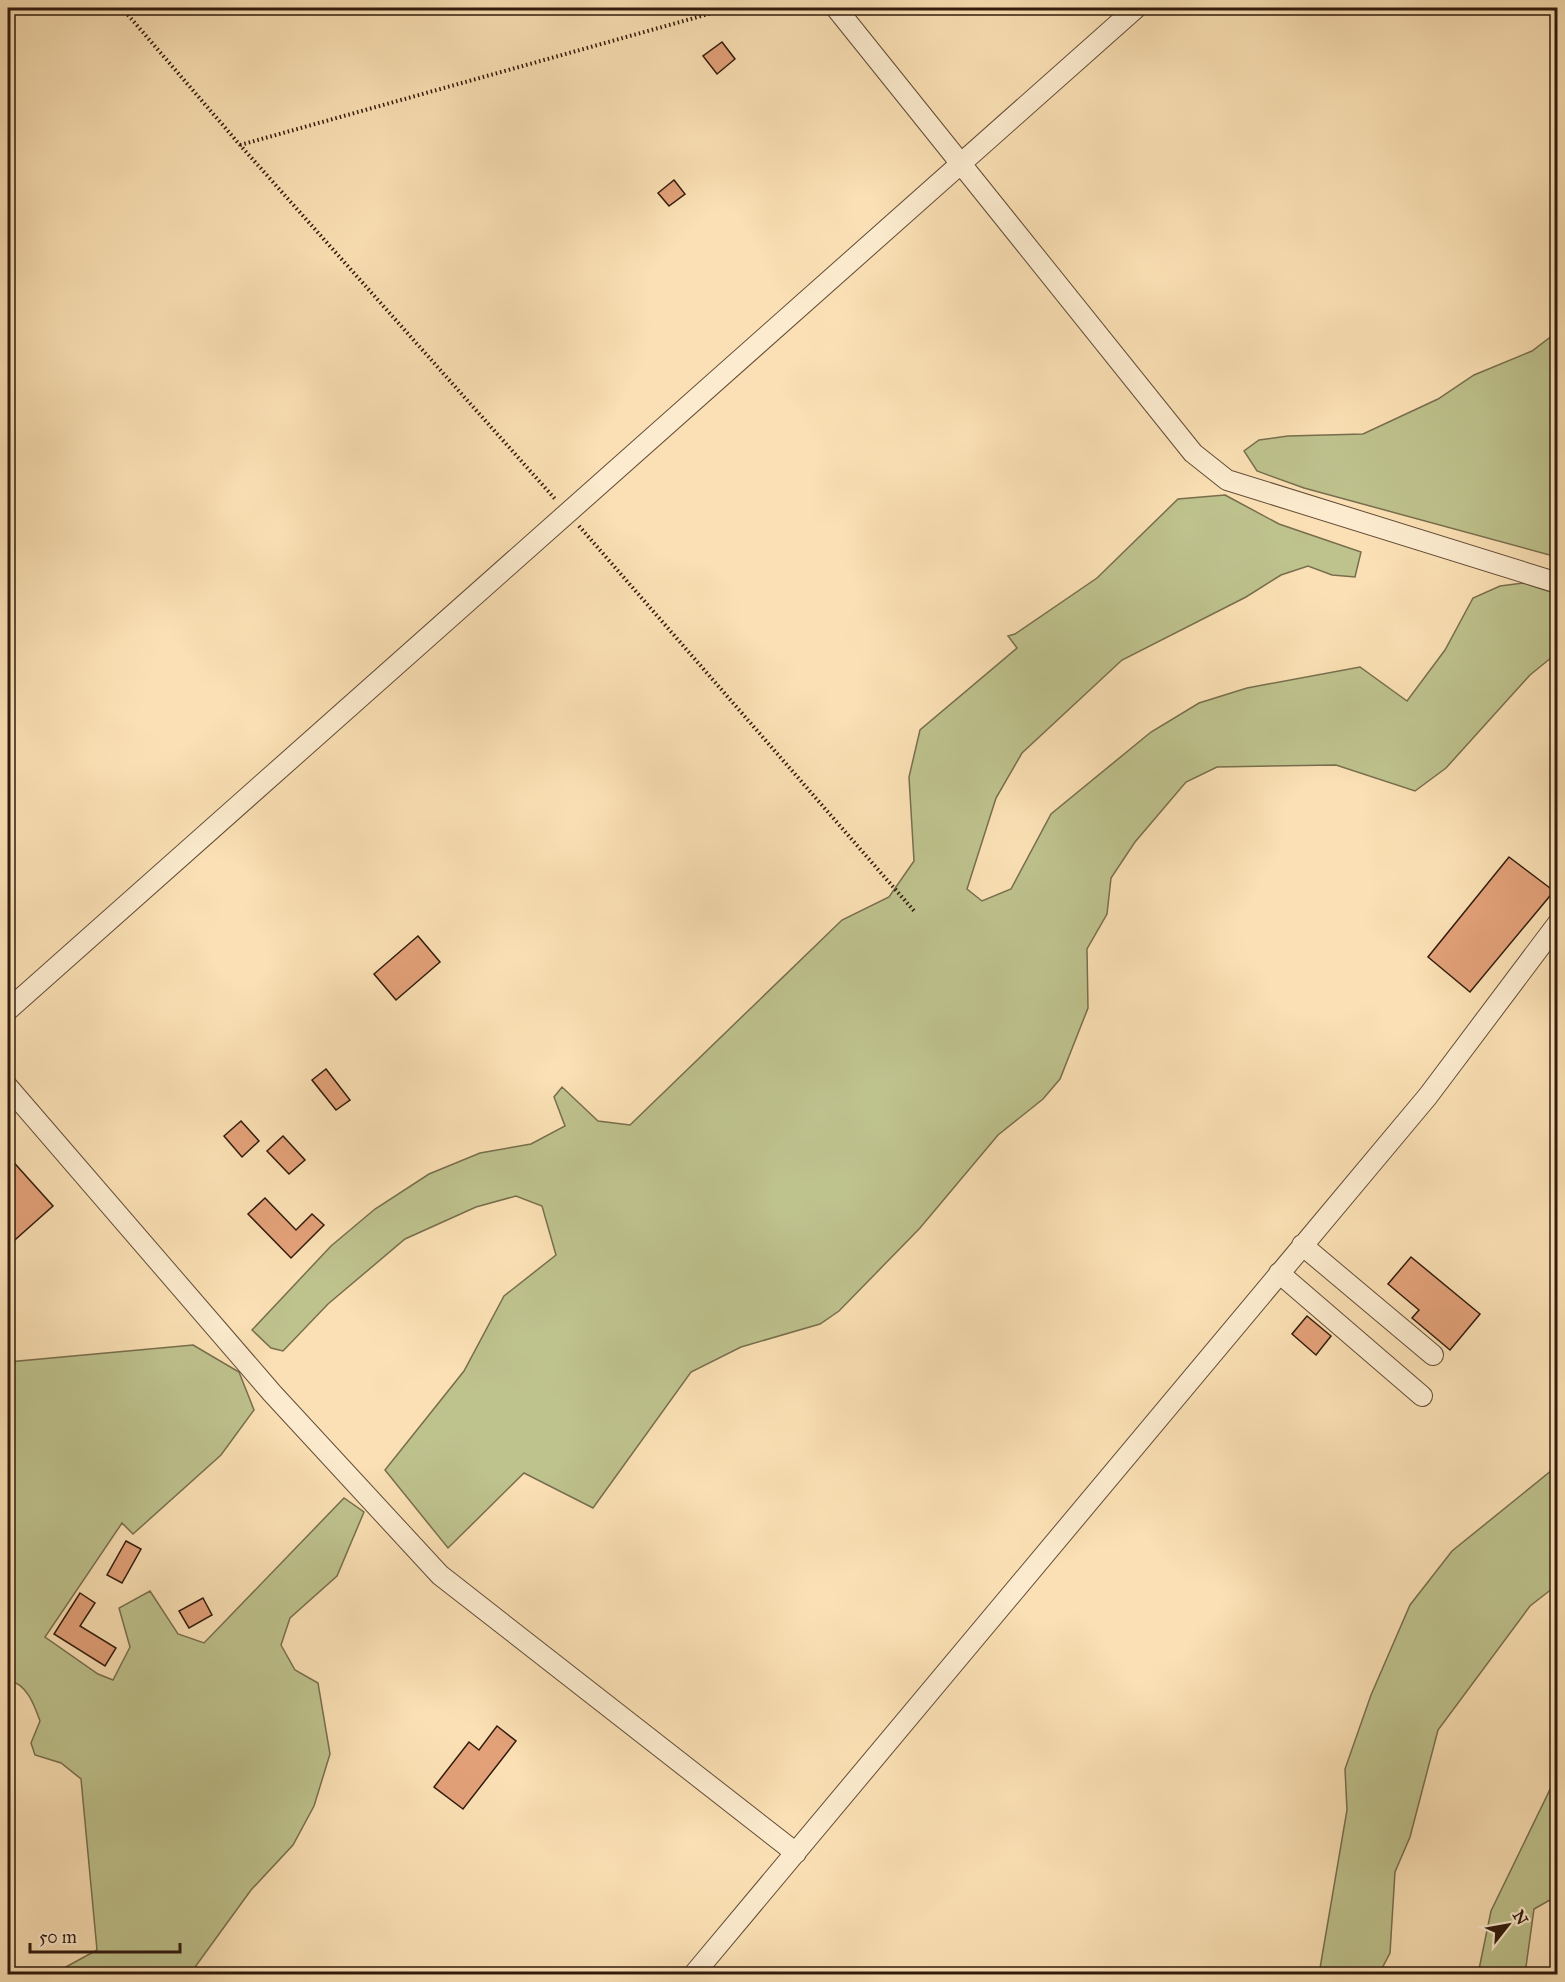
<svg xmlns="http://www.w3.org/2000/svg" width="1565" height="1982" font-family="'IM FELL Great Primer',serif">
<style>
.green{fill:#bec28d;stroke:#786e4d;stroke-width:1.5}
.building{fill:#e3a179;stroke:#311b0d;stroke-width:1.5}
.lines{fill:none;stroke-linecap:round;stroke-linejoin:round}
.minor-casing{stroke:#634c37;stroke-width:22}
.path{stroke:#311b0d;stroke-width:4;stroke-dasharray:1.5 3;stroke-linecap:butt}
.minor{stroke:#fcebce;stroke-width:20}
</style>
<rect width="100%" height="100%" fill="#fae0b4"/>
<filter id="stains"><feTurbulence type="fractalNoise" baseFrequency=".00333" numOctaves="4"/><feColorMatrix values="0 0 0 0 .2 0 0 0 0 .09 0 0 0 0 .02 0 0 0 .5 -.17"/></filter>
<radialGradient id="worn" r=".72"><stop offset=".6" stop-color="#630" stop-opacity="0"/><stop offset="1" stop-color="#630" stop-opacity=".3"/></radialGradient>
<path class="green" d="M1557,332V557L1304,488L1257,471L1244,451L1259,440L1288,436L1363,434L1438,399L1474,375L1532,351Z
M1225,495L1279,524L1361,552L1355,577L1332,575L1308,566L1281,575L1246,597L1122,660L1022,753L996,798L967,889L982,901L1011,889L1051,814L1151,732L1199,703L1247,688L1360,667L1407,701L1445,650L1473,598L1500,586L1523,583L1557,594V653L1530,675L1446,768L1415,791L1336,765L1217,767L1186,782L1135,842L1111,878L1107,914L1087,949L1088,1008L1060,1079L1043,1099L998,1135L920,1228L839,1311L820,1324L741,1347L691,1372L593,1508L524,1473L448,1548L385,1470L464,1371L504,1296L556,1255L542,1206L516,1196L476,1207L405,1239L328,1304L283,1351L271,1348L252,1330L331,1246L375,1209L429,1174L480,1153L531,1144L565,1126L554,1097L562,1087L598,1121L630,1125L842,920L889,897L914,861L909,777L920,730L1017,648L1008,636L1015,634L1097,578L1178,499Z
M193,1345L239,1372L254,1410L221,1455L133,1534L122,1523L45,1637L98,1674L113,1680L130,1647L119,1608L150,1591L178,1634L204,1643L344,1498L364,1512L337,1576L290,1618L281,1645L295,1670L318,1683L330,1754L314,1806L293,1845L251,1890L190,1974H53L97,1950L81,1779L61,1763L35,1755L31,1743L40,1721C34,1704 27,1684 8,1680V1362Z
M1557,1466V1585L1530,1606L1438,1730L1410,1837L1395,1872L1390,1953L1379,1974H1319L1347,1810L1345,1769L1371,1695L1410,1605L1452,1551Z
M1557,1775V1896L1534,1909L1525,1974H1478L1491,1911Z"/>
<path class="building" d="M722,42L735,59L717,74L703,56Z
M674,180L685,194L669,206L658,193Z
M1509,857L1554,891L1470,992L1428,957Z
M418,936L440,962L396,1000L374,974Z
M326,1069L350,1100L336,1110L312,1080Z
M241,1121L259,1141L242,1157L224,1136Z
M283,1136L305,1160L289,1174L267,1151Z
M8,1156L53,1206L8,1246Z
M265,1198L296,1230L312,1214L324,1225L291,1258L248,1214Z
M1411,1257L1480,1314L1450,1350L1412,1318L1419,1310L1388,1284Z
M1307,1316L1331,1336L1316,1355L1292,1334Z
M126,1541L141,1549L122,1583L107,1575Z
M80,1593L95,1603L80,1626L116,1648L105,1666L54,1634Z
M203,1598L212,1615L189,1628L179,1611Z
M497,1726L516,1741L463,1809L434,1787L469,1742L479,1750Z"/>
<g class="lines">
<g class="minor-casing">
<path id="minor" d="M836,8L1193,453L1227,480L1558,583
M8,1010L1136,8
M8,1087L272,1393L440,1575L796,1853
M1302,1245L1433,1355
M1279,1273L1422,1396
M694,1974L1428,1096L1558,923"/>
</g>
<path class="path" d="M122,8L240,145L556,500
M240,145L730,8
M579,526L915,912"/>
<use href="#minor" class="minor"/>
</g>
<rect width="1565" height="1982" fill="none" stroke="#fae0b4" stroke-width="30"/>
<rect x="9" y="9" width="1547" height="1964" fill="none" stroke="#311b0d" stroke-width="3"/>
<rect x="15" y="15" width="1535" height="1952" fill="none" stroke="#311b0d" stroke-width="1.5"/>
<g transform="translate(1508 1925) rotate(59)" stroke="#fcebce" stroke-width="4.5" paint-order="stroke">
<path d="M0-4.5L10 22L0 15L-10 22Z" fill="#311b0d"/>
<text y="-9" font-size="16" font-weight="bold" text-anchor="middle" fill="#311b0d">N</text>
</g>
<path d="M30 1943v9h150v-9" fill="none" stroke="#311b0d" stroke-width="3"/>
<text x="39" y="1943" font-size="18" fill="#311b0d" stroke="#fcebce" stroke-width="4.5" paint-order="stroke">50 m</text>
<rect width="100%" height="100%" filter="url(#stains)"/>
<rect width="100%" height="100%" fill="url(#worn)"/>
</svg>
